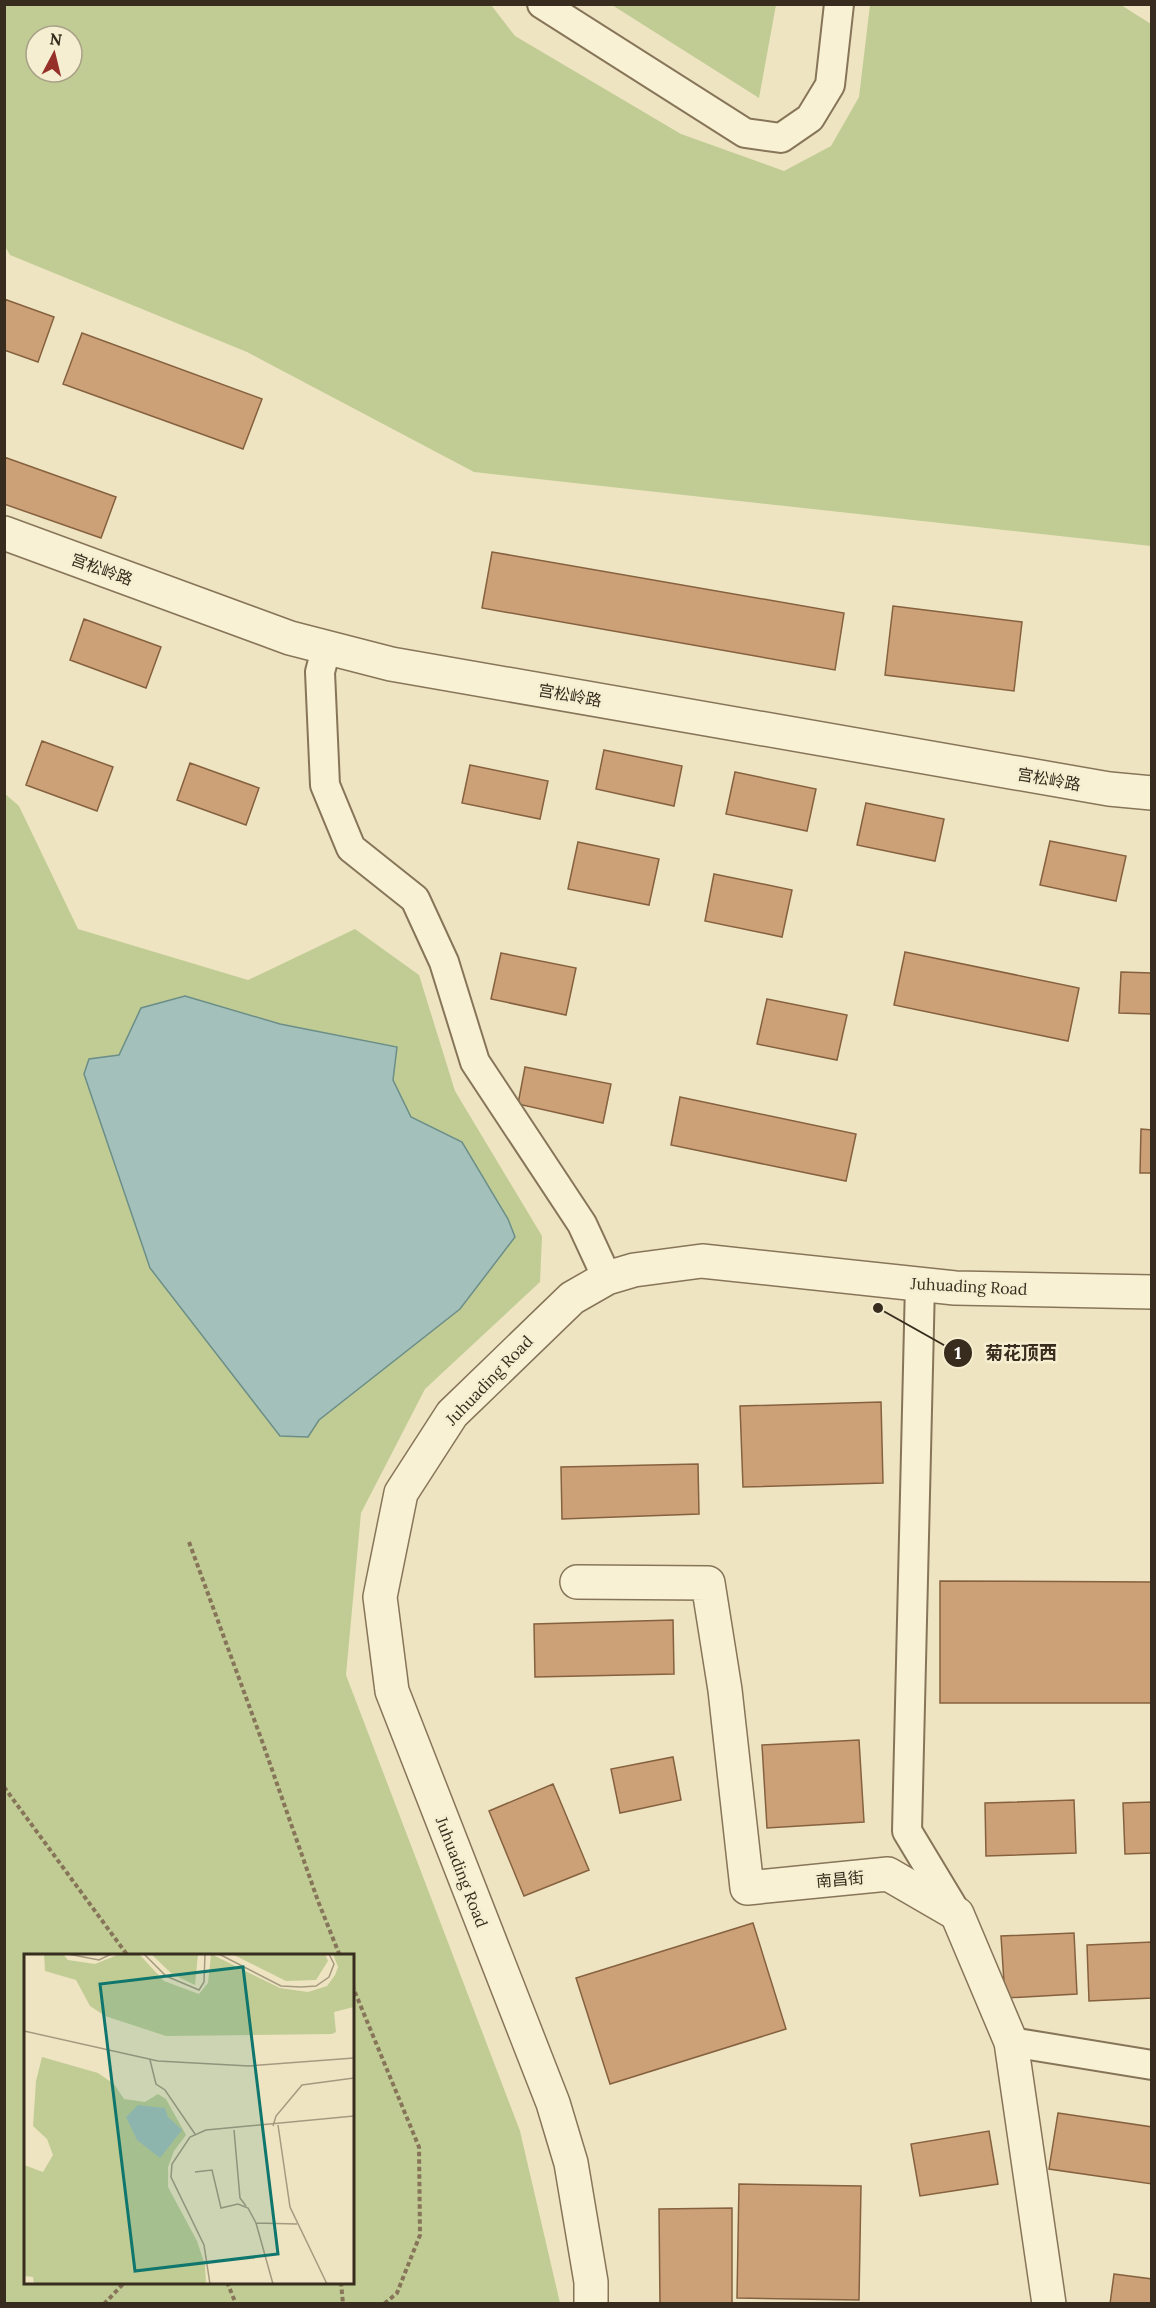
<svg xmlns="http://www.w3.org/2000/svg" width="1156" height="2308" font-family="Lora,'Noto Sans SC',serif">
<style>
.green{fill:#c1cc95;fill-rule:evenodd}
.water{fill:#a4c0ba;stroke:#6b8e88;stroke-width:1.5}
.building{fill:#cca177;stroke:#86613f;stroke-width:1.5}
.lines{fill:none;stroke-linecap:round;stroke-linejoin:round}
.minor-casing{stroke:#877559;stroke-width:32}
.tertiary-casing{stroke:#877559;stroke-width:36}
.path{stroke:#877559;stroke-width:4;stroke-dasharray:4.5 3;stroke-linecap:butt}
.minor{stroke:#f9f1d4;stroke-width:28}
.tertiary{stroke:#f9f1d4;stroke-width:33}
.labels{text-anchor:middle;stroke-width:5;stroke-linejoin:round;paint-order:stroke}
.street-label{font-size:16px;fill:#372c1d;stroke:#f5eed0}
.inset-road{fill:none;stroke:#a59a7f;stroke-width:1.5}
.view{fill:#0f766e;fill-opacity:0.15;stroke:#0f766e;stroke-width:3}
.inset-edge{fill:none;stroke:#372c1d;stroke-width:3}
.leader{fill:none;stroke:#372c1d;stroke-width:2}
.callout-dot{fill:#372c1d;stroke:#f5eed0;stroke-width:2}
.mark-label{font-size:18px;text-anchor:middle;font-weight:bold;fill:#fff}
.callout-label{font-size:18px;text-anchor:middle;font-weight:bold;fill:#372c1d;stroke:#f5eed0;stroke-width:5;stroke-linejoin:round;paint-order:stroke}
</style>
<rect width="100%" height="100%" fill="#eee4c1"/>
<path class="green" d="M4,5H491L515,36L681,134L784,171L831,146L859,97L870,5H1121L1151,24V546L474,472L247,352L10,255L4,245ZM36,36H72V72H36Z
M612,5H776L759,98Z
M4,793L19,806L78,929L248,980L355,929L419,975L455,1091L542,1236L540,1282L425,1389L361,1513L346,1675L520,2131L560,2303H5ZM26,1956H352V2282H26Z"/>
<path class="water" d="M185,996L280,1024L397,1047L393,1080L411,1117L462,1142L508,1219L515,1237L460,1309L319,1420L308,1437L280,1436L150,1268L84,1074L89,1059L119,1055L141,1008Z"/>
<path class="building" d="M4,299L54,317L38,362L4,350Z
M82,333L262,399L243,449L63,384Z
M4,457L116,497L101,538L4,504Z
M492,552L844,613L835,670L482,608Z
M893,606L1022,622L1014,691L885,675Z
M84,619L161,647L146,688L70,660Z
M42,741L113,767L97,811L26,785Z
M604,750L682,766L674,806L596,789Z
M190,763L259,788L246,825L177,800Z
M470,765L548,781L540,819L462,803Z
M735,772L816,789L807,831L726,814Z
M866,803L944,819L935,861L857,845Z
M1050,841L1126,856L1116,901L1040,885Z
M578,842L659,859L649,905L568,889Z
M714,874L792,890L782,937L705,921Z
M905,952L1079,988L1068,1041L894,1005Z
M501,953L576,968L566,1015L491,999Z
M1121,972L1152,973V1014L1119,1013Z
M767,999L847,1015L837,1060L757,1044Z
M525,1067L611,1084L603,1123L518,1104Z
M680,1097L856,1134L846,1181L671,1145Z
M1141,1129L1152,1130V1173H1140Z
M881,1402L883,1483L743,1487L740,1406Z
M698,1464L699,1514L562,1519L561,1467Z
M940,1581L1152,1582V1703H940Z
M673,1620L674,1674L535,1677L534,1624Z
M859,1740L864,1822L767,1828L762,1745Z
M673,1757L681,1800L620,1813L611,1769Z
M553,1784L589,1870L524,1896L489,1811Z
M1074,1800L1076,1853L986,1856L985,1803Z
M1152,1802V1853L1125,1854L1123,1803Z
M753,1923L786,2029L610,2084L576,1978Z
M1074,1933L1077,1994L1005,1998L1001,1936Z
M1152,1942V1998L1089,2001L1087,1945Z
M1058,2113L1152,2127V2184L1049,2169Z
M989,2131L998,2184L920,2196L911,2144Z
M739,2184L861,2186L859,2300L737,2298Z
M732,2208V2304H660L659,2209Z
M1114,2274L1152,2279V2304H1110Z"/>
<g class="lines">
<g class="minor-casing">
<path id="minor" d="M542,4L745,133L781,138L810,118L830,85L839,4
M326,649L320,672L325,785L351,848L415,899L444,962L475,1062L582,1224L607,1278
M920,1284L907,1831L957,1914
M1011,2042L1152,2065"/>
</g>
<g class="tertiary-casing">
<path id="tertiary" d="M4,533L290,638L391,664L1109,789L1152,793
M577,1582L708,1583L725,1690L747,1888L888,1874L957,1914L1011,2042L1049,2304
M591,2304V2282L571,2163L553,2103L392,1691L380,1597L401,1493L452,1414L572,1298L607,1278L634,1270L702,1261L955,1288L1152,1292"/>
</g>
<path class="path" d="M189,1542L262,1741L318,1901L340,1956
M4,1787L128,1956
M352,1985L419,2147L420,2235L397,2293L384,2304
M227,2282L236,2304
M341,2282L343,2304
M104,2304L125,2282"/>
<use href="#minor" class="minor"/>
<use href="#tertiary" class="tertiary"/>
</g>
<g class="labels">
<g class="street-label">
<text transform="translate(102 569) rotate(20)" y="6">宫松岭路</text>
<text transform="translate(570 695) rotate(10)" y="6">宫松岭路</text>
<text transform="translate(1049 779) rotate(10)" y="6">宫松岭路</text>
<text transform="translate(969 1286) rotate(3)" y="6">Juhuading Road</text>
<text transform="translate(489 1380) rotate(-46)" y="6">Juhuading Road</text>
<text transform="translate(462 1872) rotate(69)" y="6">Juhuading Road</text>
<text transform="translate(840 1879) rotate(-5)" y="6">南昌街</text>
</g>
</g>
<g transform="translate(24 1954)">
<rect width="330" height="330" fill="#eee4c1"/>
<path d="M20,0H39L44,6L71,10L96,0H115L140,27L175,40L184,29L187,0L256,34L284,38L303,32L311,21L314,13L309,0H330V53L310,58L312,78L308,80L142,82L81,62L66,52L52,26L21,17ZM127,0H174L171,31L148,20ZM208,0H301L304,7L292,26L262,27ZM18,103L74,119L90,130L100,145L121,148L134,140L142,145L162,181L150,197L144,213V233L173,287L181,311L182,330H10L9,323L0,322V211L19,218L29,201L23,185L9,172L12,127Z" fill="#c1cc95"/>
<path d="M114,151L141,154L144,163L158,176L136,204L113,186L102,163Z" fill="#a4c0ba"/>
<path class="inset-road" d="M44,0L75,6L87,0M120,0L142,22L175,36L180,28L181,0M195,0L257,32L277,33L292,32L305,23L310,10L305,0M0,77L134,107L225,112L330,104M126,106L132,130L141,136L171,180M254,171L266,253L303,330M249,172L252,162L278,131L330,124M210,176L216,244L222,252M171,218L188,216L197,254L214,250L224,254L232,269L249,330M232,269L273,270M186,330L180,291L147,223L148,210L166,183L182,176L330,162"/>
<path class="view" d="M219,13L254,300L111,317L76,30Z"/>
<rect width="330" height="330" class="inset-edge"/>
</g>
<path class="leader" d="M878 1308L958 1353"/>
<g class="callout-dot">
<circle cx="878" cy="1308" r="6"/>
<circle cx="958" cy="1353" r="15"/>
</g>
<g class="mark-label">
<text x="958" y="1359">1</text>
</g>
<g class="callout-label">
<text x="1021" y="1359">菊花顶西</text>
</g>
<rect width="1156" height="2308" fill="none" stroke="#372c1d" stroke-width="12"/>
<g transform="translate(54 54) rotate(7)"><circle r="28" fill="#f5eed0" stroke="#a9a088" stroke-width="1.5"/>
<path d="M0-4.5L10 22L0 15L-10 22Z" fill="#963129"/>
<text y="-9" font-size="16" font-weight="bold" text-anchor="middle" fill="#372c1d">N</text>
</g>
</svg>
